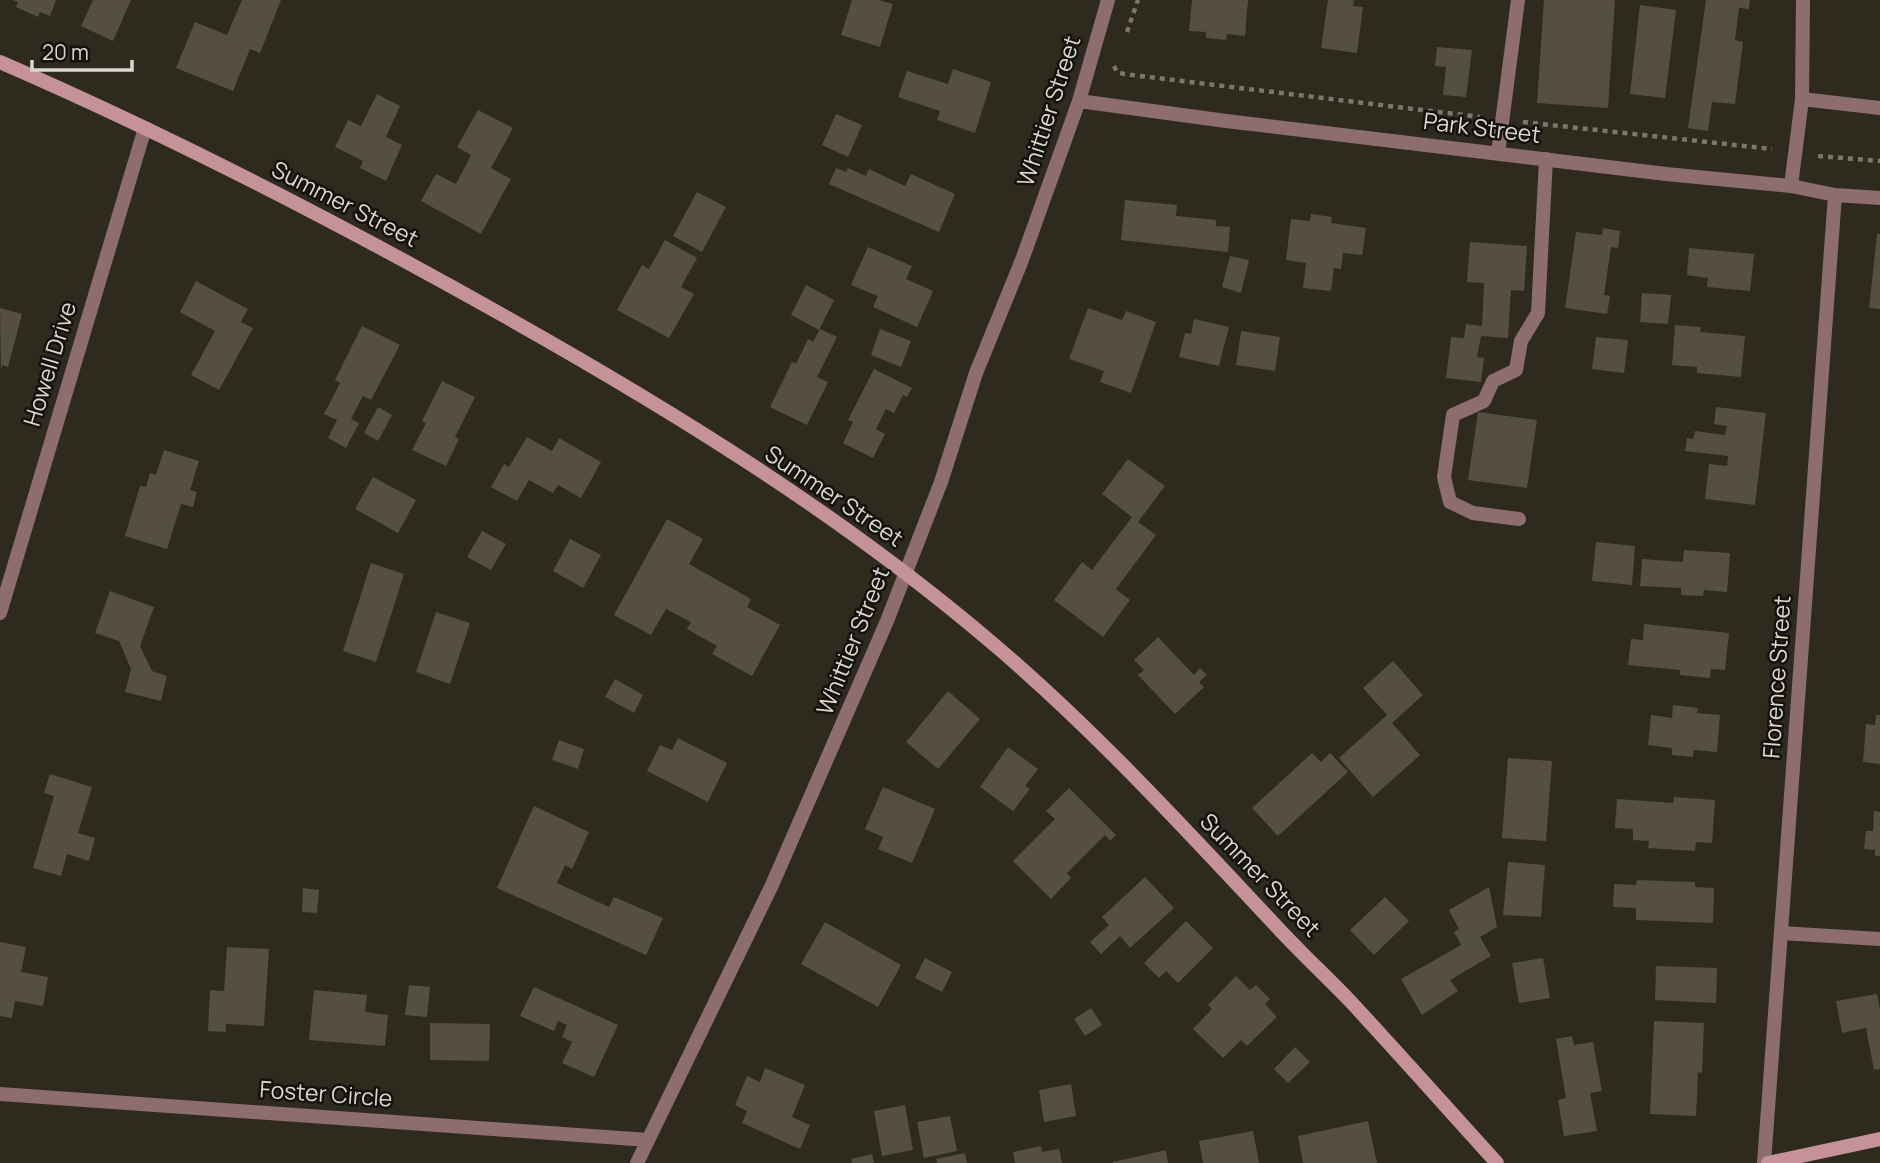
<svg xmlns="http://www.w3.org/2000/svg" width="1880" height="1163" font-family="Manrope,sans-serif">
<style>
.building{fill:#544f42}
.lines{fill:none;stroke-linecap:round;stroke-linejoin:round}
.path{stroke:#7a776d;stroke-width:4.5;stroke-dasharray:5 5;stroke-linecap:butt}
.lane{stroke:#8d6d70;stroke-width:14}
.street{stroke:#8d6d70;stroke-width:14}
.secondary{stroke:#c59297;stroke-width:14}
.labels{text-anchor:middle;stroke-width:5;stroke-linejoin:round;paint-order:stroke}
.street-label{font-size:23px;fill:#dbd8d1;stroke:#14120d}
</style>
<rect width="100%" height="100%" fill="#2e2a1e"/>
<path class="building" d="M13,0H56L50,16L40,12L38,17L16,7L18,2Z
M93,0H131L113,41L81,26Z
M242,0H281L260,53L250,49L233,91L176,68L195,22L227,35Z
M852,0H878L893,4L880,47L841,35Z
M1192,0H1248L1245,36L1227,34L1226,40L1206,38V32L1189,31Z
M1328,0H1354L1353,6L1363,7L1357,53L1321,48Z
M1544,0H1615L1608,108L1537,103Z
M1706,0H1750L1749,9L1739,8L1735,40L1743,42L1735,104L1712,102L1708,131L1688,128Z
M1640,5L1676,10L1665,98L1630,94Z
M1437,47L1472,50L1466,97L1443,95L1446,67L1435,66Z
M953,69L991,82L975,133L937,120L940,111L898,97L907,71L948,84Z
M377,94L400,106L386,137L402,145L386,181L360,168L363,161L335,147L348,120L361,126Z
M478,110L513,128L491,168L511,179L481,234L421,201L436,174L456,184L471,155L457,147Z
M836,114L862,125L848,157L822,145Z
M836,168L846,172L848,168L866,176L869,169L905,186L911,174L955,194L939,232L829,184Z
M697,192L726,207L702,252L673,236Z
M1125,200L1177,205L1176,216L1216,220V226L1230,227L1228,252L1121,240Z
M1311,214L1332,217L1331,223L1366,228L1362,255L1343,253L1341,269L1334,268L1331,291L1303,288L1306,263L1286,260L1291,219L1310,221Z
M1603,228L1620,231L1618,248L1611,247L1604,295L1610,296L1607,314L1565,308L1576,232L1602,235Z
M1877,234H1880V309L1869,308Z
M665,240L697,258L681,287L694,294L669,338L617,310L642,265L649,269Z
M1470,242L1527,246L1524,291L1511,290L1508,338L1481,336L1477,357L1484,358L1481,382L1446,378L1451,337L1464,338L1466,324L1482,326L1484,283L1467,282Z
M868,247L912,266L906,279L933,291L917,327L873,307L878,296L851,285Z
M1689,248L1754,254L1750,291L1707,287L1708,278L1687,275Z
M1230,256L1249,260L1241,293L1222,287Z
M196,281L248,309L241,322L253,328L219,390L191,375L215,331L180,312Z
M806,285L834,300L819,330L791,315Z
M1642,293L1671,295L1668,324L1640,322Z
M0,308L22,314L8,367L2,365L1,371Z
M1088,308L1122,320L1126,311L1156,322L1131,393L1100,382L1104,371L1069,359Z
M1194,319L1229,327L1219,366L1179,357L1185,333L1191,334Z
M1675,325L1701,327L1700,332L1745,336L1741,377L1697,373V367L1672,365Z
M362,326L400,345L371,400L363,396L351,419L359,423L346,448L328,438L337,420L324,414L340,383L335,380Z
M820,329L837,337L817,377L828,382L807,425L770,407L792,362L796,364L808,339L813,342Z
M880,329L911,341L901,367L871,355Z
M1241,331L1280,337L1275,371L1236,365Z
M1596,337L1628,340L1624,373L1592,369Z
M874,369L912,388L907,397L903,395L894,413L886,409L876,429L885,434L873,458L843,443L853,422L848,420Z
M442,381L475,397L455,437L459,439L446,466L412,450L426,423L422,421Z
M378,407L392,415L378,441L364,433Z
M1716,407L1766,413L1755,505L1705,499L1709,464L1727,466L1728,456L1685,451L1687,438L1693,439L1695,431L1725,435L1727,426L1714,424Z
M1478,412L1537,420L1527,488L1468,480Z
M527,437L552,451L559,438L601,462L581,498L558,485L553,493L529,480L517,501L491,487L504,464L509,467Z
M164,450L199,461L190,490L197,492L193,507L181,504L167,549L125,536L140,486L146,487L150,473L156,475Z
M1128,459L1165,486L1138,522L1156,535L1116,589L1130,600L1103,637L1054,600L1082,562L1092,570L1132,517L1102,494Z
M373,477L416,500L398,533L355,509Z
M667,519L703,539L689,564L751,599L747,607L780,625L752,676L712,654L717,646L687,629L691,622L666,609L651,635L614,615Z
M482,531L506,544L491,570L467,557Z
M570,539L601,555L583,588L553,571Z
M1596,542L1635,546L1632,585L1592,581Z
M1684,550L1730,553L1727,592L1704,590L1703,596L1681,595V588L1640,586L1642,559L1683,562Z
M371,563L404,574L376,662L343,651Z
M110,591L154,607L140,646L152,671L167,676L161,701L125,692L131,669L119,641L95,633Z
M436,612L470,623L450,684L416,672Z
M1644,624L1729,633L1725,670L1711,669L1710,678L1680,675V670L1628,665L1631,639L1643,640Z
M1158,637L1194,675L1200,668L1207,675L1199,682L1204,687L1175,714L1138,675L1144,670L1134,660Z
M1393,661L1423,695L1392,723L1420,755L1373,797L1339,758L1387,715L1363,688Z
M615,679L643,695L634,713L605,697Z
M948,691L980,719L938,769L906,742Z
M1673,705L1698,708L1697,713L1720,715L1717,752L1694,750L1693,757L1672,755V748L1648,745L1651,715L1672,718Z
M1876,715H1880V764L1863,762L1866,724L1875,725Z
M678,738L727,763L708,802L647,771L660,745L672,750Z
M559,740L584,749L578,769L552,760Z
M1008,747L1038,769L1025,786L1030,789L1013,811L980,787Z
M1312,753L1321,762L1330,753L1348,772L1278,836L1252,808Z
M1508,758L1552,761L1546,841L1502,838Z
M50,774L92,787L78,833L95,838L89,861L67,854L61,876L33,868L54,796L44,793Z
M883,787L935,809L912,863L878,849L883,837L865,829Z
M1069,788L1116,835L1110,841L1105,835L1067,873L1071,878L1051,899L1013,861L1055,819L1046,811Z
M1674,797L1715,800L1712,843L1696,842L1695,851L1648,848L1649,841L1633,840V829L1615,828L1617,799L1673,803Z
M534,806L589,832L572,869L565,865L557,883L609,907L614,897L663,918L646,955L497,888Z
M1874,811L1880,812V856H1875V850L1864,849L1866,831H1873Z
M1508,862L1545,865L1541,917L1503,915Z
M1145,877L1174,908L1130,948L1120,936L1101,954L1090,942L1109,925L1102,917Z
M1637,880L1695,882V887L1714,888L1713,923L1636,920V908L1613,907L1614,884L1636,885Z
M1489,887L1497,927L1480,937L1491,956L1450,980L1458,991L1422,1015L1401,979L1461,945L1454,932L1459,929L1449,910Z
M303,888L319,890L317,913L302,912Z
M1385,897L1409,921L1374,955L1350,930Z
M1186,921L1213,948L1178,983L1166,971L1159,978L1144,963Z
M825,922L901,965L878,1007L801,964Z
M0,942L26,947L21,972L48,977L43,1006L15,1001L12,1018L0,1016Z
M227,947L269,949L264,1026L226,1024V1032L208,1031L210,990L224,991Z
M925,958L952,972L942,992L915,978Z
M1543,958L1550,998L1519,1003L1512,963Z
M1656,966L1717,968L1716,1003L1655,1000Z
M1236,976L1250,990L1256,985L1270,999L1265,1004L1277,1017L1247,1046L1241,1040L1223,1058L1193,1029L1212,1009L1208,1005Z
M409,985L430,987L427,1017L405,1015Z
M534,987L618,1025L594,1077L562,1063L572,1042L562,1037L567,1025L558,1021L554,1031L520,1016Z
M314,990L367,995L365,1012L388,1015L385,1046L309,1040Z
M1877,994L1880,1009V1069L1874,1070L1866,1028L1842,1033L1836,1001Z
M1091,1008L1102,1025L1085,1036L1074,1019Z
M1654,1021L1704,1023L1702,1073L1698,1072L1696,1116L1650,1114Z
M430,1023L490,1024L489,1061L430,1060Z
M1572,1036L1574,1045L1593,1042L1602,1091L1590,1093L1597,1131L1564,1136L1558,1100L1566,1098L1556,1039Z
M1295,1047L1310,1062L1288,1083L1274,1069Z
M765,1068L805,1085L792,1117L810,1125L800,1149L742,1123L747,1111L735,1105L747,1076L760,1082Z
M1071,1084L1076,1116L1044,1122L1039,1090Z
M905,1105L913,1150L882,1156L874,1111Z
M950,1116L957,1151L924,1158L917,1122Z
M1368,1121L1377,1163H1303L1298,1136Z
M1253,1131L1259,1163H1203L1199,1141Z
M1041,1146L1042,1152L1059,1149L1062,1163H1015L1013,1152Z
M1166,1150L1168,1163H1113V1162Z
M965,1153L967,1163H937L936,1159Z
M872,1154L874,1163H852L851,1159Z"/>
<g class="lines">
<path class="path" d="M1127,32L1138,0
M1114,66L1117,72L1124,74L1480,117
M1523,122L1772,149
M1818,156L1880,161"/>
<path class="lane" d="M1802,99L1880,108
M1498,153L1518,0
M1791,186L1802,99L1803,0
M1519,519L1473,513L1450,502L1444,477L1453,415L1484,401L1493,381L1516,370L1521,341L1538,313L1546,159
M1781,933L1880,939"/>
<path class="street" d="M1079,101L1226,121L1666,174L1791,186L1835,195L1880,198
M0,613L145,128
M0,1094L648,1140
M637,1163L772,885L887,621L941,482L976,373L1022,260L1079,101L1108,0
M1764,1163L1835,195"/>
<path class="secondary" d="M0,62C173,137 341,224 506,317C675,412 843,516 991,642C1094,729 1186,830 1278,928C1302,954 1327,977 1351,1002C1400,1055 1448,1109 1497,1163
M1768,1163L1880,1139"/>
</g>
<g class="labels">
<g class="street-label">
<text transform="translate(1049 111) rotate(-72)" y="8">Whittier Street</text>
<text transform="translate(1482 128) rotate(7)" y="8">Park Street</text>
<text transform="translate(345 204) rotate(27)" y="8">Summer Street</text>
<text transform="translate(50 364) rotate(-73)" y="8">Howell Drive</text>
<text transform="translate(834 496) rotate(34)" y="8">Summer Street</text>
<text transform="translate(853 641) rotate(-68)" y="8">Whittier Street</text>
<text transform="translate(1777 677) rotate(-86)" y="8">Florence Street</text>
<text transform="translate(1260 875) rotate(46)" y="8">Summer Street</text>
<text transform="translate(326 1094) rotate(4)" y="8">Foster Circle</text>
</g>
</g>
<path d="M32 60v10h100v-10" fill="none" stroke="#dbd8d1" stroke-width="3.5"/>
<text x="42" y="60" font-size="21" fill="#dbd8d1" stroke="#14120d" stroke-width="5" paint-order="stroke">20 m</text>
</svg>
